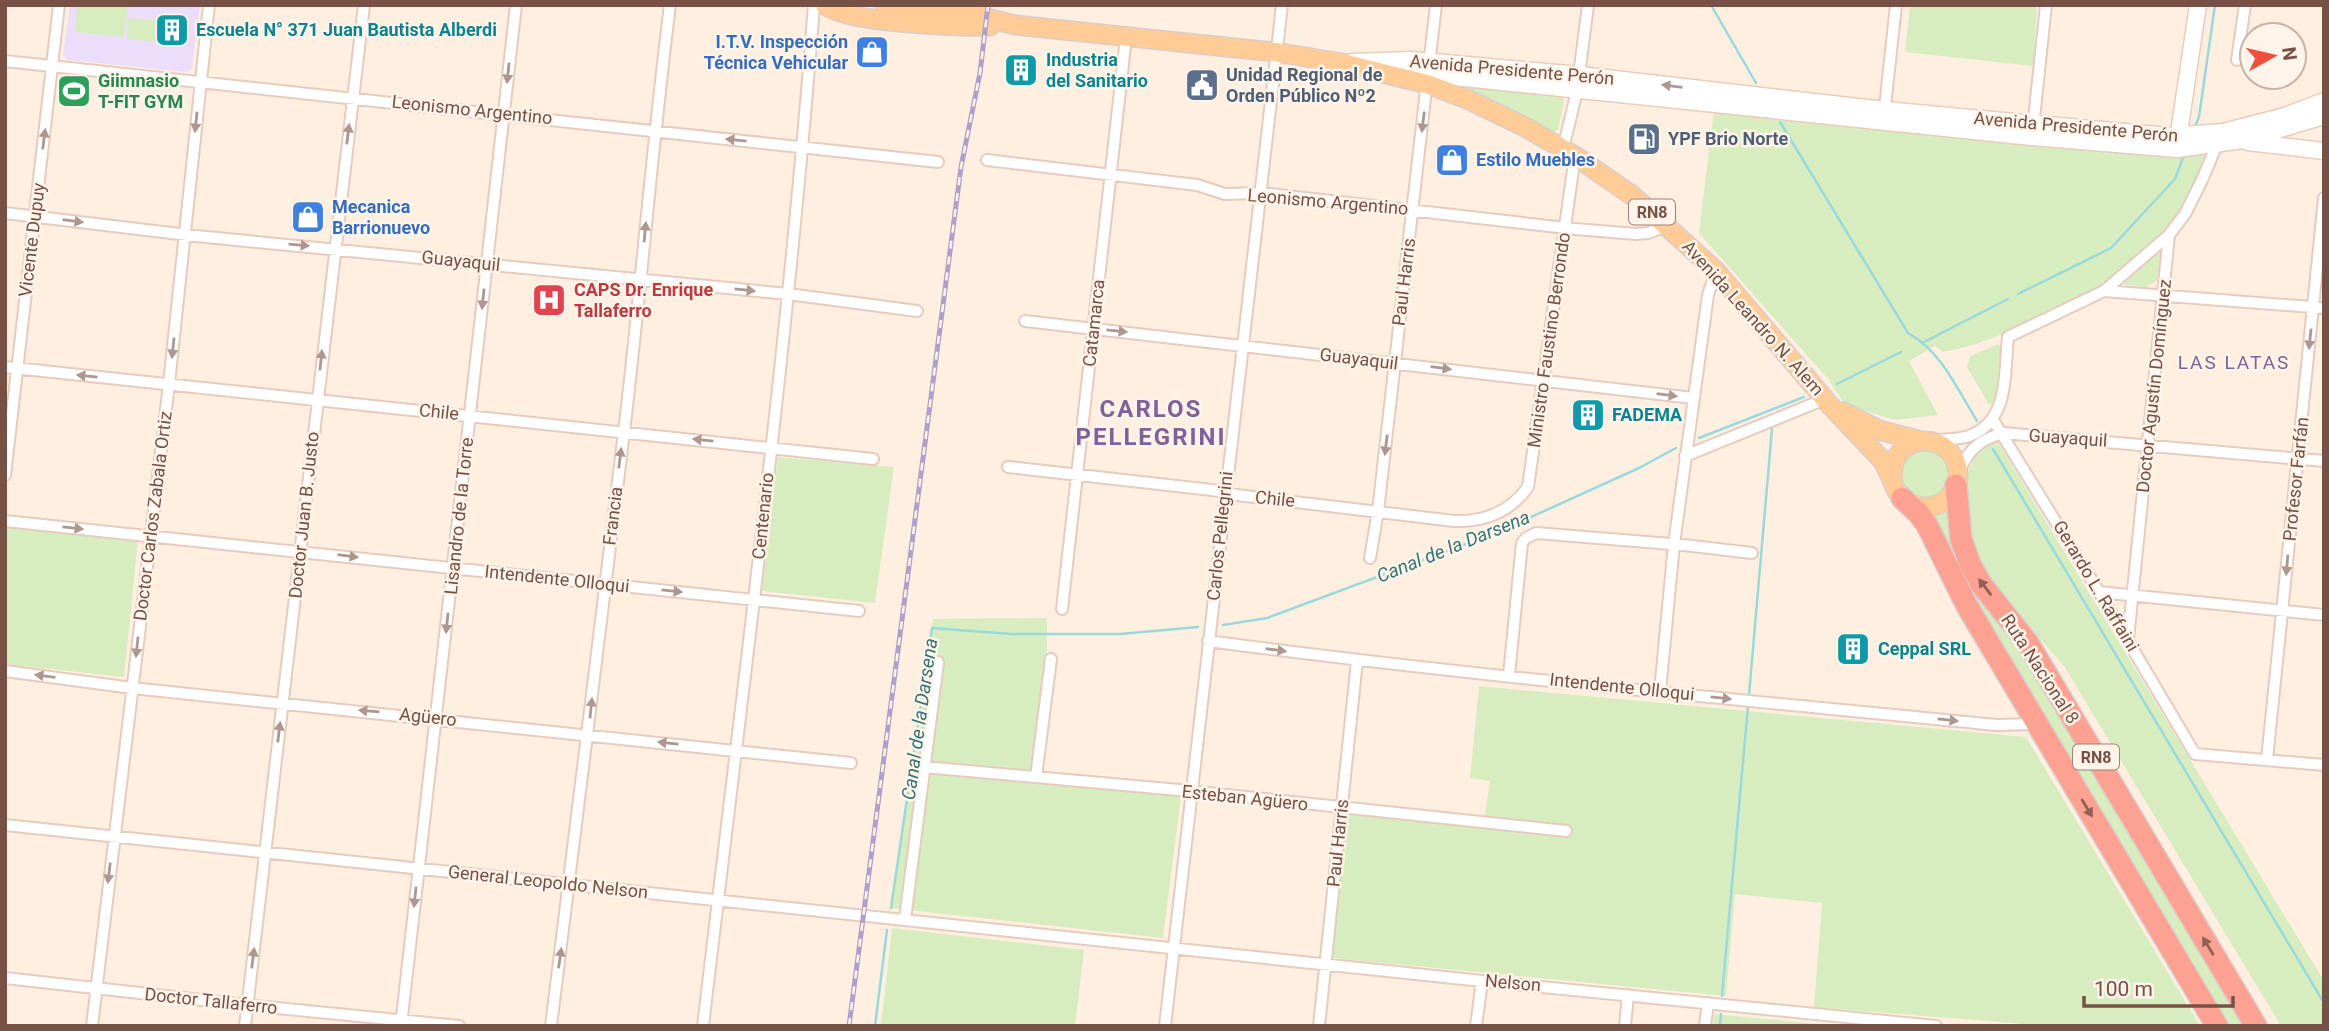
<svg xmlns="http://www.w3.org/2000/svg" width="2329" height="1031" font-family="Roboto,sans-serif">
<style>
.education{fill:#ecdefa}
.green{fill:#d7ecbf}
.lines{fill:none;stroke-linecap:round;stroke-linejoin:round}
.stream{stroke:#9ad9db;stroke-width:2.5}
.street-casing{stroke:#e5ccbf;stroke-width:14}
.secondary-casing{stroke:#eaccbc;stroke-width:19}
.primary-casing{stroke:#d9cecb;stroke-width:21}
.highway-casing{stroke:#d9cecb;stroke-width:24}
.street{stroke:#fff;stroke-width:10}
.secondary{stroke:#fff;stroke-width:16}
.primary{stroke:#ffcb97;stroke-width:18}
.highway{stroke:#fda293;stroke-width:21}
.rail-casing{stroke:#b09fc8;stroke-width:5}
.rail{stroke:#fff4e9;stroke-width:2.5;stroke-dasharray:8;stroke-linecap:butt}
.oneway{fill:#ad9790}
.oneway2{fill:#926155}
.labels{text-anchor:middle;stroke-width:5;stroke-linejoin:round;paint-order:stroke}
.shield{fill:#fff4e9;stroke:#a08277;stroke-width:2}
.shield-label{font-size:16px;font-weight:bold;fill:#775146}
.culture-label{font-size:18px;font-weight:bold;fill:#0d838f;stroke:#fff4e9;text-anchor:start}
.shop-label{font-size:18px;font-weight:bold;fill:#366cbe;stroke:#fff4e9;text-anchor:start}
.street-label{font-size:18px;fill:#775146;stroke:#fff4e9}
.service-label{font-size:18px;font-weight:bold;fill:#4e5e75;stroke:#fff4e9;text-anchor:start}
.leisure-label{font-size:18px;font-weight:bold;fill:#27864d;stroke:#fff4e9;text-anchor:start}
.health-label{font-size:18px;font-weight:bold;fill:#be3a42;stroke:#fff4e9;text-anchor:start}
.neighbourhood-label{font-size:19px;letter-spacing:2px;fill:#80619b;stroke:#fff4e9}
.water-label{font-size:19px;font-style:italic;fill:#367476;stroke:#fff4e9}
.district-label{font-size:24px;font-weight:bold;letter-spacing:2px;fill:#80619b;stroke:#fff4e9}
</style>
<rect width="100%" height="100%" fill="#feefe1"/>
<path class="education" d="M70,5H200L192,69L187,72L68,60L63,55Z"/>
<path class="green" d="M77,5H128L124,37L75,32Z
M1910,5H2037L2033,66L1905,52Z
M129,18L161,21L158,42L127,39Z
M1455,85L1562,93L1564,101L1558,130L1553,132L1492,100Z
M1714,109L2150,155L2204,153C2207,198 2136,263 2102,286C2090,294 2075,299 2063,305C2025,324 1985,345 1943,352L1935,346L1909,361L1938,415L1896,420L1867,412L1844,403L1828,379L1699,233Z
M2155,251L2162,256L2157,280L2147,287L2125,285L2124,281Z
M1998,344L2001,348L1995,401L1989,405L1967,367L1970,356Z
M1996,439L2324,981V1026H2281L2064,666L1992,584L1980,565L1970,534L1964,481L1975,456Z
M1899 473a27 27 0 1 1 54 0a27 27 0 1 1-54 0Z
M778,457L894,467L875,603L762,591Z
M1952,505L2007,627L2251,1026H2228L1966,592L1929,515L1940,513Z
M5,526L138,540L124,677L5,664Z
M1047,618V657L1031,782L1181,796L1163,938L891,908L933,619Z
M1479,686L2026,737L2200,1026H2048L1814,1007L1822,903L1735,894L1726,996L1332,958L1349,809L1484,822L1490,781L1470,778Z
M892,928L1084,950L1075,1026H881Z
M1714,1014L1839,1026H1713Z"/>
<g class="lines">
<path class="stream" d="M1711,5L1756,83
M1780,122L1908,333C1942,352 1957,389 1977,421
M2194,129L2199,117L2215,5
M2018,294L2111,248L2175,179L2184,155
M1924,342L2008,299
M1837,384L1901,352
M1699,438L1804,397
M1993,449L2324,1003
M1223,625L1267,618L1498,532L1639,468L1676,448
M1749,695L1772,429
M891,908L932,628L1011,634H1120L1198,627
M1722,996L1748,706
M875,1026L887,930
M1720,1026L1721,1014"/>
<g class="street-casing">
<path id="street" d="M2237,60L2245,5
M5,61L938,162
M1429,65L1436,5
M1884,116L1896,5
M2033,128L2046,5
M1563,149L1577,91L1588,5
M987,160L1197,185L1225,194L1260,193L1575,229L1636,234L1648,233L1668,225
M5,213L196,236L788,294L917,311
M2104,291L2324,308
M1025,321L1693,398
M5,367L873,459
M1993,420L2099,592L2195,754L2324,765
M1931,441C1943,439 1957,440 1969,436C2010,421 2004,373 2008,337L2104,291L2169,235L2185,214L2202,180L2219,140
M1685,456L1825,399
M1008,467L1212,490L1237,495L1454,521C1484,522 1510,512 1528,487L1575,156
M5,475L59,5
M1958,475C1967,451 1978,440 2003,433L2324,461
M5,521C290,551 575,580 859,611
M1370,558L1378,511L1427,81
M2099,592L2324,615
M1062,609L1126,37
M2128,639L2169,235
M1208,641C1470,676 1734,699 1997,725L2037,724
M5,671L132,688L851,763
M1509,675L1522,543L1526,538L1536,533L1684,545L1752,553
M1660,691L1674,544L1708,295L1716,271
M2267,760L2324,198
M924,767L1190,791L1566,831
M1036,777L1051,659
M5,825L1482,981L1936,1026
M905,919L938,662
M5,978L247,1005L459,1026
M92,1026L169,384L209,5
M245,1026L364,5
M401,1026L516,5
M551,1026C577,828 599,630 624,432C641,290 652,147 670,5
M703,1026C743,686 788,346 814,5
M1165,1026L1282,5
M1319,1026L1357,661
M1476,1026L1482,981
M1625,1026L1628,995
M1705,1026L1708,1003"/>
</g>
<g class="secondary-casing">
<path id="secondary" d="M1352,62L1412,60L1580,75L1885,110L2168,136L2223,132L2285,116L2324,101
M1397,71L2032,137L2177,149L2243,140L2324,116
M2248,142L2324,151
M2177,146L2198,5"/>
</g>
<g class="primary-casing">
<path id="primary" d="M825,5C846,23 960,27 990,26
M885,5L975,15L1015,25L1275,52L1342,63L1427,84L1467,99L1527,128L1575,156L1633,196L1716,271L1828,403L1883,461L1893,482
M1843,412L1879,430L1921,441
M1892 474a33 33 0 1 1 66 0a33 33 0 1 1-66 0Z"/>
</g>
<g class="highway-casing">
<path id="highway" d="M1956,485L1961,539L1970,564L1981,584L2028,643L2256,1026
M1902,498L1919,514L1927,525L1967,606L2217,1026"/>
</g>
<use href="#street" class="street"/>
<use href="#secondary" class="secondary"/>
<use href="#primary" class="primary"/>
<use href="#highway" class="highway"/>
<g class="rail-casing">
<path id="rail" d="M849,1026L961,167L980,73L988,5"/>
</g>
<use href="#rail" class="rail"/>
</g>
<defs><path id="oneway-solid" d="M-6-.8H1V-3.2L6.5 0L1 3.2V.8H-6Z" transform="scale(1.75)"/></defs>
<g class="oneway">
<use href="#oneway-solid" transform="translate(508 73) rotate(96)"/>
<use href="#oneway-solid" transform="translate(1672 86) rotate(-173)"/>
<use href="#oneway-solid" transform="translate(196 122) rotate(96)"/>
<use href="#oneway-solid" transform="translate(1423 122) rotate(97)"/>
<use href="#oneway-solid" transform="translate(348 134) rotate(-83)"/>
<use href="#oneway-solid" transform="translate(44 139) rotate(-83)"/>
<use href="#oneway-solid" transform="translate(736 140) rotate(-174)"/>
<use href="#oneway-solid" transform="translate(73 221) rotate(7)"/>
<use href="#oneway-solid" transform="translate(645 232) rotate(-85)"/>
<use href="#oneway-solid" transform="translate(299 245) rotate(5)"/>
<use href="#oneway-solid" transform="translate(745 290) rotate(6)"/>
<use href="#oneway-solid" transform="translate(483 299) rotate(96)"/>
<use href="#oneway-solid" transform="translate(1117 331) rotate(6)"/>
<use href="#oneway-solid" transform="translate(2310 339) rotate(96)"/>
<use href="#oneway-solid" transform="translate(173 348) rotate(96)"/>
<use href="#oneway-solid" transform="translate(321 360) rotate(-84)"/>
<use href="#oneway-solid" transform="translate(1441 368) rotate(7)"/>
<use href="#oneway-solid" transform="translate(87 376) rotate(-174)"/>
<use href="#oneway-solid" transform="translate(1667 395) rotate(7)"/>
<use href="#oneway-solid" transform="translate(703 440) rotate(-174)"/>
<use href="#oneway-solid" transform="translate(1386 445) rotate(97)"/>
<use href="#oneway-solid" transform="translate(620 458) rotate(-83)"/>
<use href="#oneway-solid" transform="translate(73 528) rotate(6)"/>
<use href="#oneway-solid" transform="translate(348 556) rotate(7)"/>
<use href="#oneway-solid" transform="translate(2287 565) rotate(95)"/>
<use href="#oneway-solid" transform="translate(672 591) rotate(6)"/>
<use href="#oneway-solid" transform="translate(447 623) rotate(96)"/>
<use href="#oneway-solid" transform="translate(137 647) rotate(96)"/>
<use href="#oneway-solid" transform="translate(1276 650) rotate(7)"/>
<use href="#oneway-solid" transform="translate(45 676) rotate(-173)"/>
<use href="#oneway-solid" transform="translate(1721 698) rotate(6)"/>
<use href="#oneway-solid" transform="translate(591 708) rotate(-84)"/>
<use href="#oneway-solid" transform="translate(369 711) rotate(-175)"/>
<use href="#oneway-solid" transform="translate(1948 720) rotate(6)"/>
<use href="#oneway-solid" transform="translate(279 732) rotate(-83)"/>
<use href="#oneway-solid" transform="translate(668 743) rotate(-174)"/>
<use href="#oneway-solid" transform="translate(109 873) rotate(97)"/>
<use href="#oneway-solid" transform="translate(415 897) rotate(96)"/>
<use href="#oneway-solid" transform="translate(253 958) rotate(-83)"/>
<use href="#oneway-solid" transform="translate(560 958) rotate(-82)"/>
</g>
<g class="oneway2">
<use href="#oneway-solid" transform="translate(1985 587) rotate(-127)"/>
<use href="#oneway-solid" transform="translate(2087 808) rotate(59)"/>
<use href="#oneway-solid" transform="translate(2208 946) rotate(-121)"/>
</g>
<defs>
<g id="building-square" transform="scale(1.75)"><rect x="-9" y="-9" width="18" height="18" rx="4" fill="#0f9aa8" stroke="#fff4e9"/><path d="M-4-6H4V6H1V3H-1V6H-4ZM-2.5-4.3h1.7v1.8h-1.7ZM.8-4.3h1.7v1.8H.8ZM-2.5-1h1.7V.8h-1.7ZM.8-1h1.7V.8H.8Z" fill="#fff"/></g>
<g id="shop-square" transform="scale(1.75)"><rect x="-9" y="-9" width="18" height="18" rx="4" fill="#3f7fe0" stroke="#fff4e9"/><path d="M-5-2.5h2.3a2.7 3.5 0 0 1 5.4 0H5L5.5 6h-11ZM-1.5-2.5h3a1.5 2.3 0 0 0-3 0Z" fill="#fff"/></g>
<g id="civic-square" transform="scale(1.75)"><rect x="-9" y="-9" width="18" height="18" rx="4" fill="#5c6f8a" stroke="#fff4e9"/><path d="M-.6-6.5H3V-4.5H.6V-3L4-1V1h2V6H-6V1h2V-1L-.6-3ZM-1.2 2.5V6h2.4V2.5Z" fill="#fff"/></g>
<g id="stadium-square" transform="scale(1.75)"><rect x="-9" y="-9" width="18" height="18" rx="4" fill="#2e9e5b" stroke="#fff4e9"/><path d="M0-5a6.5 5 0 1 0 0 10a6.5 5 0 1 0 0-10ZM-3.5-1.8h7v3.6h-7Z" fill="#fff"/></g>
<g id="fuel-square" transform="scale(1.75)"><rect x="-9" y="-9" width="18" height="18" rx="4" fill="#5c6f8a" stroke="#fff4e9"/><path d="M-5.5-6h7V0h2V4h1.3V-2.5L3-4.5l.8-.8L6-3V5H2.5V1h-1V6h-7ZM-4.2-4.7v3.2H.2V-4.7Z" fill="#fff"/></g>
<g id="hospital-square" transform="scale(1.75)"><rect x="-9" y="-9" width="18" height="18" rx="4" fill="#e0444e" stroke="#fff4e9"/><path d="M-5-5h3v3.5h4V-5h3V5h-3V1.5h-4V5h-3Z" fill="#fff"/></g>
</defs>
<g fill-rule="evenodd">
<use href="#building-square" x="172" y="30"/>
<use href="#shop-square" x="872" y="52"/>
<use href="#building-square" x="1021" y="70"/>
<use href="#civic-square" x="1202" y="85"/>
<use href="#stadium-square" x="74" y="91"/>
<use href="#fuel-square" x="1644" y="139"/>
<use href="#shop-square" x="1452" y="160"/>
<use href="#shop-square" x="308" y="217"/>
<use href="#hospital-square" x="549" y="300"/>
<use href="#building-square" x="1588" y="415"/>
<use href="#building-square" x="1853" y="649"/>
</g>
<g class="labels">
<g class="shield">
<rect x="1629" y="199.5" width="46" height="25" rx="5"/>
<rect x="2073" y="744.5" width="46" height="25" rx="5"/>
</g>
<g class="shield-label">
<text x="1652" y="218">RN8</text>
<text x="2096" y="763">RN8</text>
</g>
<g class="culture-label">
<text x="196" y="36">Escuela N° 371 Juan Bautista Alberdi</text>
<text x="1046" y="66">Industria<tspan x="1046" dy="21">del Sanitario</tspan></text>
<text x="1612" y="421">FADEMA</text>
<text x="1878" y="655">Ceppal SRL</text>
</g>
<g class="shop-label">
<text x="848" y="48" text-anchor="end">I.T.V. Inspección<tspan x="848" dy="21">Técnica Vehicular</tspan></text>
<text x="1476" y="166">Estilo Muebles</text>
<text x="332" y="213">Mecanica<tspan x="332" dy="21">Barrionuevo</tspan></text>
</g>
<g class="street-label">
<text transform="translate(1512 70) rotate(5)" y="6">Avenida Presidente Perón</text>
<text transform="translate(472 110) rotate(6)" y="6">Leonismo Argentino</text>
<text transform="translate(2076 127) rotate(5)" y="6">Avenida Presidente Perón</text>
<text transform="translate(1328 202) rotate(5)" y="6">Leonismo Argentino</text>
<text transform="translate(32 240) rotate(-83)" y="6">Vicente Dupuy</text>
<text transform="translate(461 261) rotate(6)" y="6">Guayaquil</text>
<text transform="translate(1404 282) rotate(-83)" y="6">Paul Harris</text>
<text transform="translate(1753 318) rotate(48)" y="6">Avenida Leandro N. Alem</text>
<text transform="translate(1094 323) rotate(-84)" y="6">Catamarca</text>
<text transform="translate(1549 340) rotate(-82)" y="6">Ministro Faustino Berrondo</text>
<text transform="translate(1359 359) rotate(7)" y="6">Guayaquil</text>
<text transform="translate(2154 386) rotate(-84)" y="6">Doctor Agustín Domínguez</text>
<text transform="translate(439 412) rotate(6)" y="6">Chile</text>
<text transform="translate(2068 438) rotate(4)" y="6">Guayaquil</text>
<text transform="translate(2296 479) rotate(-84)" y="6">Profesor Farfán</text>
<text transform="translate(1275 499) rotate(6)" y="6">Chile</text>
<text transform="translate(304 515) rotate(-84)" y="6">Doctor Juan B. Justo</text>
<text transform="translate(153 516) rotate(-83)" y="6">Doctor Carlos Zabala Ortiz</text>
<text transform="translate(459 516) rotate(-84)" y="6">Lisandro de la Torre</text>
<text transform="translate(613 516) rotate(-83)" y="6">Francia</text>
<text transform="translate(763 516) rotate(-84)" y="6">Centenario</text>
<text transform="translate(1220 536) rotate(-84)" y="6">Carlos Pellegrini</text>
<text transform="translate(557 579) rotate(6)" y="6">Intendente Olloqui</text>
<text transform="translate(2096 586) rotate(59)" y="6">Gerardo L. Raffaini</text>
<text transform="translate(2040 669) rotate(57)" y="6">Ruta Nacional 8</text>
<text transform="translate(1622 687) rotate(6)" y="6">Intendente Olloqui</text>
<text transform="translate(428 717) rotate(6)" y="6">Agüero</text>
<text transform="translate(1245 798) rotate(6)" y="6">Esteban Agüero</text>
<text transform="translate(1338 843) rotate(-84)" y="6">Paul Harris</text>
<text transform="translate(548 882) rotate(6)" y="6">General Leopoldo Nelson</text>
<text transform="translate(1513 983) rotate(5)" y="6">Nelson</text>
<text transform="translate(211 1001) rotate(6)" y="6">Doctor Tallaferro</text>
</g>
<g class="service-label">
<text x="1226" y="81">Unidad Regional de<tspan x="1226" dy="21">Orden Público Nº2</tspan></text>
<text x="1668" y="145">YPF Brio Norte</text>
</g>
<g class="leisure-label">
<text x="98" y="87">Giimnasio<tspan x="98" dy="21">T-FIT GYM</tspan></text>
</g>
<g class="health-label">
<text x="574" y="296">CAPS Dr. Enrique<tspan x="574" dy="21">Tallaferro</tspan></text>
</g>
<g class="neighbourhood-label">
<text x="2234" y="369">LAS LATAS</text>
</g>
<g class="water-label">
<text transform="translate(1453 546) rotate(-22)" y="7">Canal de la Darsena</text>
<text transform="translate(919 719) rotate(-82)" y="7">Canal de la Darsena</text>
</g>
<g class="district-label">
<text x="1151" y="417">CARLOS<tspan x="1151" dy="28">PELLEGRINI</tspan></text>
</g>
</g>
<rect width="2329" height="1031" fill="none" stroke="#775146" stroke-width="14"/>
<g transform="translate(2273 56) rotate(82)"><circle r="33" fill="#fff4e9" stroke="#c9b3a8" stroke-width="2"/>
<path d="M0-5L12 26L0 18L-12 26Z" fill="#f14f3d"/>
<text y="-10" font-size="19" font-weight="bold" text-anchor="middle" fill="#775146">N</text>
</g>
<path d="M2084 996v10h149v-10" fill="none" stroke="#775146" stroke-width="3.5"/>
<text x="2094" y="996" font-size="21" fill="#775146" stroke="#fff4e9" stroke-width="5" paint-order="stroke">100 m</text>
</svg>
